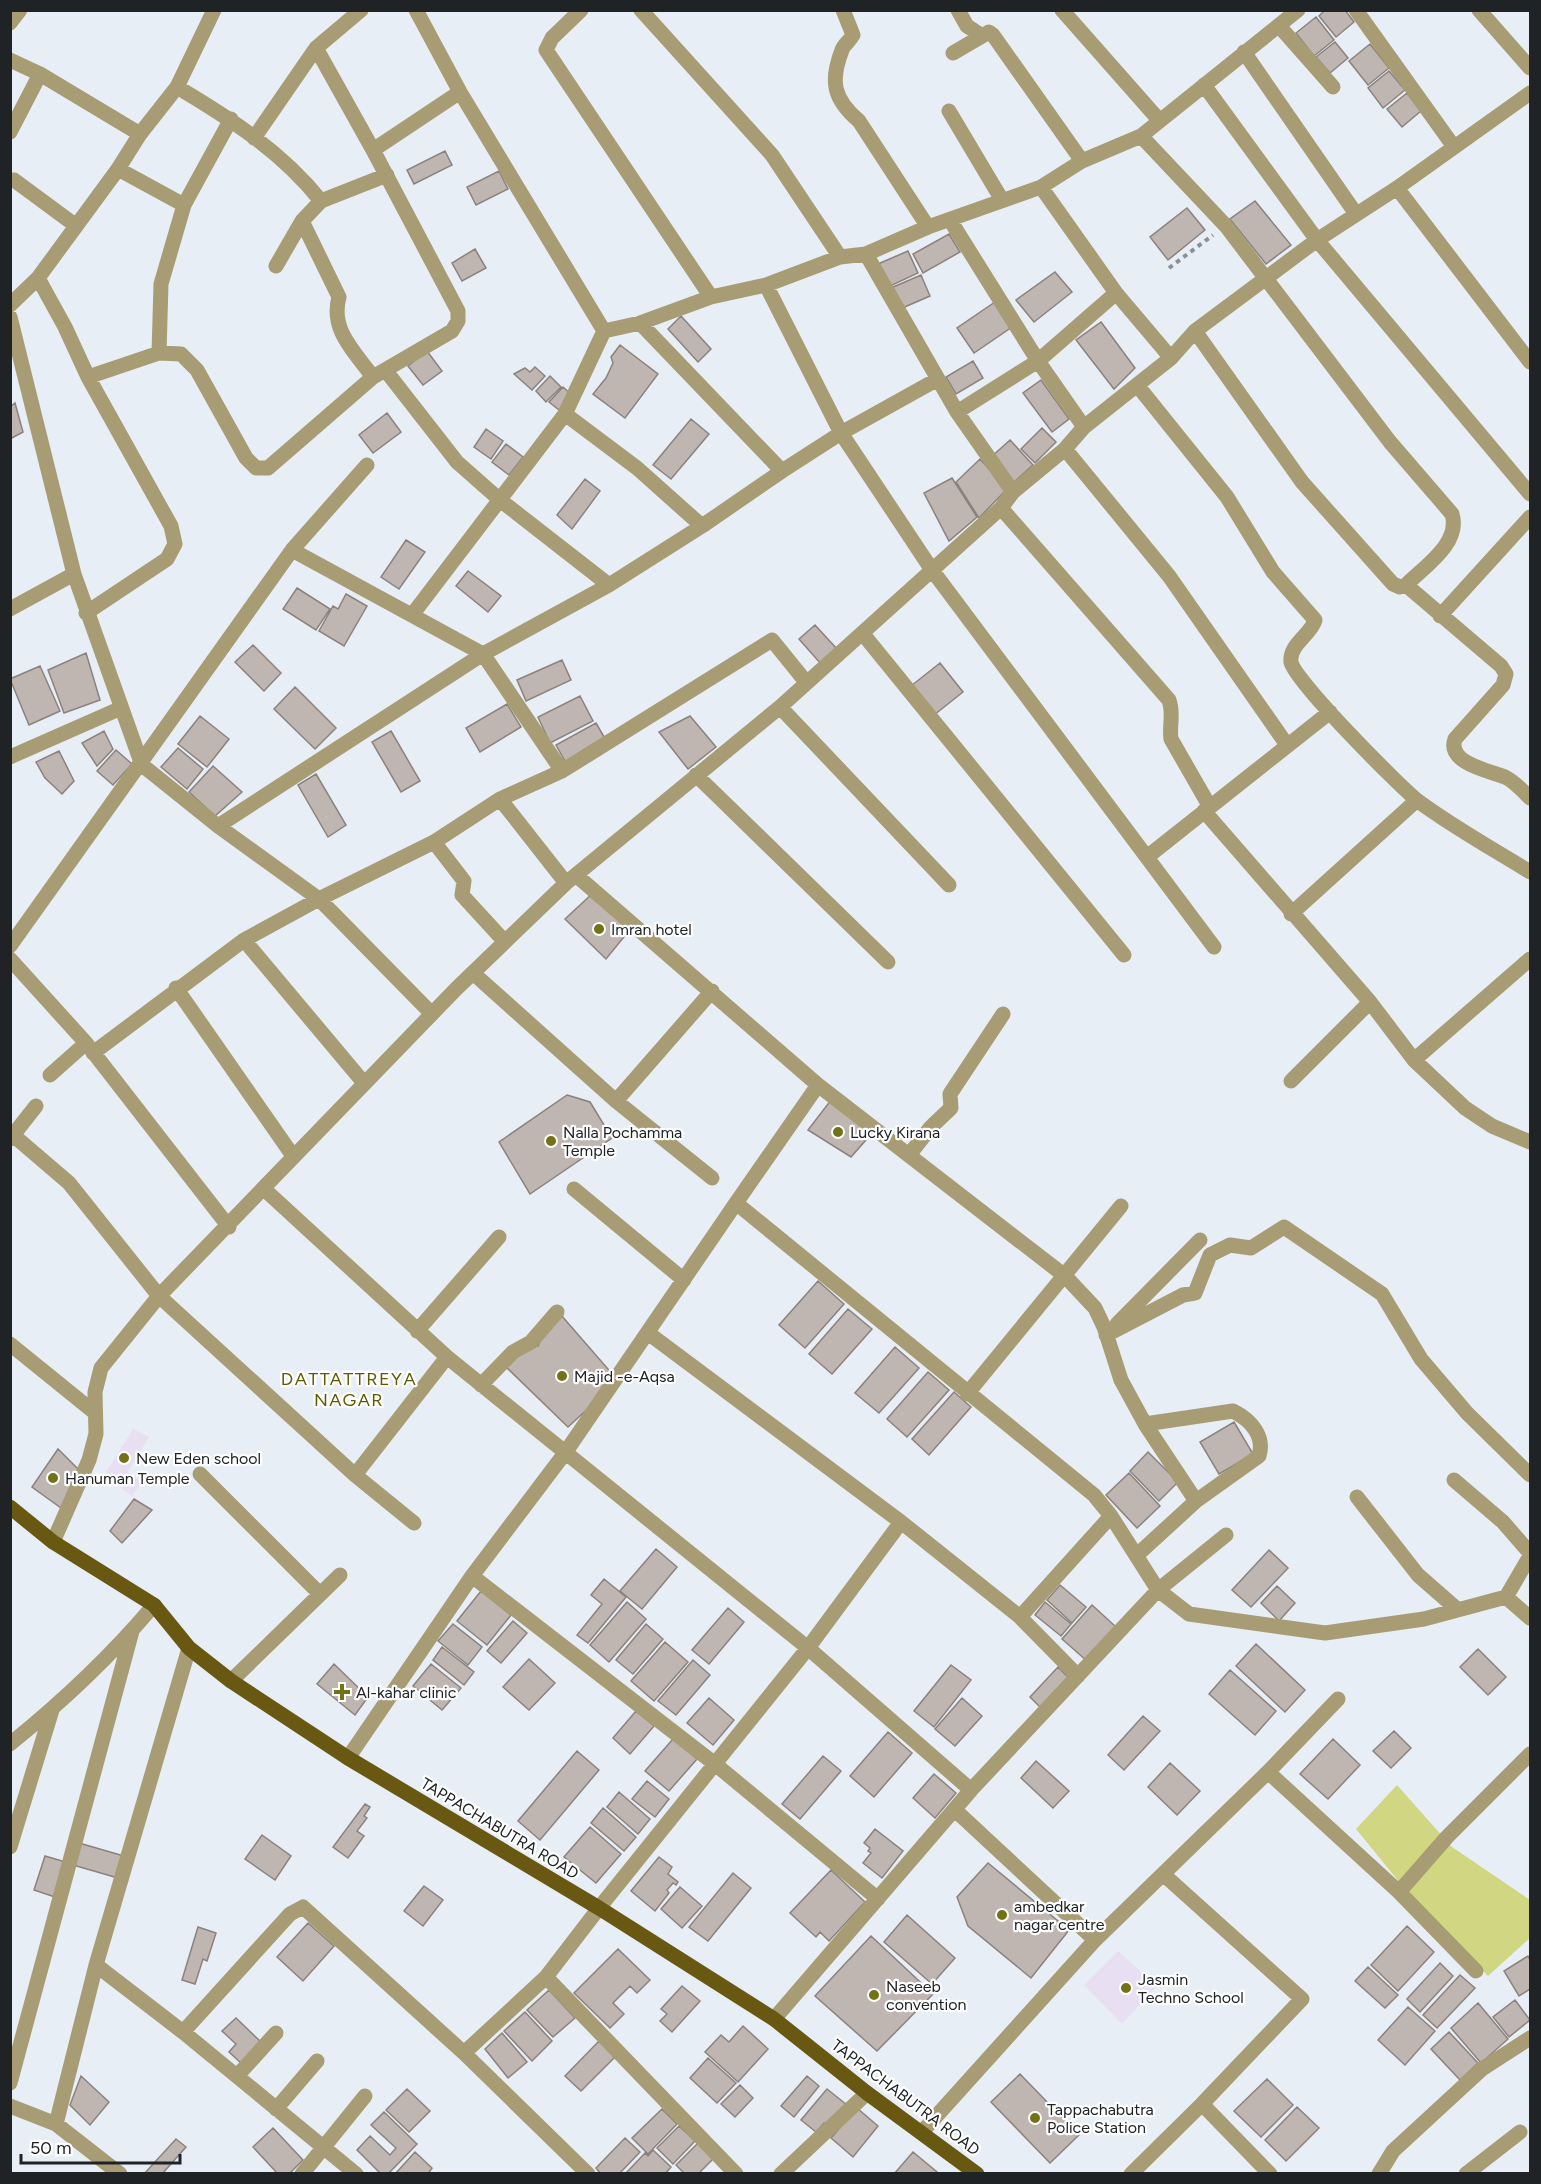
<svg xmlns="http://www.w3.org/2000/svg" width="1541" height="2184" font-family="Figtree,sans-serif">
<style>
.education{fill:#e9dff3}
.green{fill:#d1d682}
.building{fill:#bfb6b1;stroke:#8b827d;stroke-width:1.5}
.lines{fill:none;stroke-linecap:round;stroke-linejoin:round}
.path{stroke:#8b9096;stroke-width:4;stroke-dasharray:4.5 4.5;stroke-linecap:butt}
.minor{stroke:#a79c73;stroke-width:15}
.major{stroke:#695811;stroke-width:15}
.poi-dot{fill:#747216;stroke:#fff;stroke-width:2}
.labels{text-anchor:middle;stroke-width:4.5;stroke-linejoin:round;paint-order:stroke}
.poi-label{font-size:16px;fill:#202326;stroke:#fff;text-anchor:start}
.street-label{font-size:16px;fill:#202326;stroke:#fff}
.neighbourhood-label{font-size:18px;letter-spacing:1.5px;fill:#5d5b00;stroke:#fff}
</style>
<rect width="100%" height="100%" fill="#e7eef6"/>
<path class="education" d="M133,1429L149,1437L128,1472L142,1482L132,1496L113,1482L106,1472Z
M1118,1951L1157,1986L1122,2024L1084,1985Z"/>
<path class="green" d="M1397,1785L1452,1847L1530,1900V1938L1488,1976L1409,1894L1356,1829Z"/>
<path class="building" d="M1325,10H1345L1354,22L1336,37L1319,16Z
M1316,17L1334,40L1314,56L1296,33Z
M1335,42L1348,58L1330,73L1316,57Z
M1370,44L1389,68L1368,85L1349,61Z
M1389,71L1405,90L1383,108L1368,88Z
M1407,93L1421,111L1402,127L1387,109Z
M445,151L452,165L414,184L407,170Z
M499,171L508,189L476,205L467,187Z
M1255,201L1291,245L1266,264L1230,219Z
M1187,208L1205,230L1168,260L1150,237Z
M949,234L960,252L923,273L913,254Z
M475,249L486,268L462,281L452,263Z
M908,251L918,273L888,287L878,264Z
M1055,272L1072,292L1034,322L1016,300Z
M921,275L930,296L900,309L891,288Z
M995,302L1012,327L974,353L957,328Z
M681,316L711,349L698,362L668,329Z
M1101,322L1135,368L1114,389L1076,340Z
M620,345L658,374L625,418L593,394L606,378L613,363L611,357Z
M427,351L442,371L423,385L408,366Z
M973,361L983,378L956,394L946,377Z
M535,367L545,376L532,390L514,374L525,368L530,372Z
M550,376L561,387L546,402L536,391Z
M1041,380L1069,419L1052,432L1023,393Z
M563,387L572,395L559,410L549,402Z
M15,403L23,432L10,439V407Z
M387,413L401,432L373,453L359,435Z
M691,419L709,434L671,479L653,465Z
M1042,428L1056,442L1035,463L1021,449Z
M486,429L503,441L491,459L474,447Z
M1010,440L1033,465L1013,483L990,458Z
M506,444L523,457L509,475L492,462Z
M980,459L1007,489L979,518L956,482Z
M952,478L977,517L949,541L924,493Z
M585,479L600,491L572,529L557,515Z
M406,540L425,552L399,589L381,577Z
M468,571L501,596L488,612L456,586Z
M297,588L330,609L316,630L283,609Z
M346,594L367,606L344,646L319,631L333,606L338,609Z
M815,625L837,649L821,664L799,639Z
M253,645L281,673L264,691L235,662Z
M86,653L100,700L64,713L48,670Z
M562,660L571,680L526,701L517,680Z
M940,663L963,692L934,715L911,686Z
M40,666L60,711L29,725L10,679Z
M295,687L336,728L315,749L274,709Z
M580,696L593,721L550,743L538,717Z
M507,704L521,727L480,752L466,728Z
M200,716L229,739L207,767L178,744Z
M690,716L716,747L688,769L659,732Z
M596,723L607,742L567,765L556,745Z
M104,731L113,749L97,766L82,743Z
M391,731L420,781L401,792L372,742Z
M178,748L203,769L187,789L161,767Z
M116,750L132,764L113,785L97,771Z
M59,751L74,781L62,794L45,778L36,762Z
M213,766L242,792L215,816L189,792Z
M316,774L346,825L328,837L298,785Z
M592,894L632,927L606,959L565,919Z
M567,1095L590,1102L612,1138L530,1194L499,1142Z
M831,1100L873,1132L851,1157L808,1130Z
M818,1281L844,1304L805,1348L779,1325Z
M848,1309L872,1329L832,1374L809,1354Z
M561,1315L614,1376L593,1404L568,1427L505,1366L527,1347L538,1346L542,1336Z
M895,1347L919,1368L879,1413L855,1393Z
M928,1372L949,1390L907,1437L887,1419Z
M954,1392L971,1407L929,1455L912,1439Z
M1234,1422L1253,1454L1219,1474L1200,1442Z
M58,1449L81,1472L61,1508L32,1487Z
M1148,1452L1178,1482L1159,1501L1130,1471Z
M1129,1473L1160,1506L1137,1528L1106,1495Z
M134,1499L152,1510L122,1543L110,1531Z
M656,1549L677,1567L642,1609L620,1591Z
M1269,1550L1288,1568L1251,1607L1232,1590Z
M604,1579L626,1597L588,1643L577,1635L602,1604L591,1595Z
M1060,1585L1086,1607L1072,1623L1047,1600Z
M1277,1586L1295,1603L1279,1621L1261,1603Z
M481,1591L511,1615L487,1645L457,1621Z
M627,1602L646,1619L609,1662L590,1645Z
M1045,1602L1071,1624L1061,1636L1035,1615Z
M1092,1605L1116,1627L1087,1661L1062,1639Z
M728,1608L744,1622L709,1664L692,1650Z
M513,1621L527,1633L501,1663L487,1651Z
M453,1624L482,1647L468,1665L438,1641Z
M646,1624L663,1639L633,1674L616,1660Z
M665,1642L688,1662L654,1701L631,1681Z
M1256,1644L1305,1690L1285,1712L1236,1666Z
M442,1647L474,1672L464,1685L433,1660Z
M1478,1649L1506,1677L1488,1695L1460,1667Z
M529,1659L555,1683L529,1710L503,1687Z
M693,1660L710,1675L676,1715L658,1701Z
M334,1664L368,1697L355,1715L317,1684Z
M431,1664L461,1688L442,1710L413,1686Z
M951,1665L971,1680L934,1727L914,1711Z
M1058,1667L1072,1681L1044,1711L1030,1697Z
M1230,1670L1276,1711L1255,1735L1209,1694Z
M709,1698L734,1720L713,1745L687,1723Z
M962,1698L982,1716L955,1746L935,1729Z
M636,1711L654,1726L630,1754L613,1738Z
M1143,1716L1160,1731L1124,1770L1108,1755Z
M1394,1731L1411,1748L1391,1768L1373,1751Z
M888,1732L912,1753L874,1797L850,1776Z
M673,1739L697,1759L669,1791L645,1771Z
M1333,1739L1360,1765L1328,1799L1300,1774Z
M577,1751L599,1770L540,1840L518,1821Z
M823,1756L841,1771L800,1819L782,1804Z
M1036,1761L1069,1791L1053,1808L1021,1778Z
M1170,1763L1200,1791L1177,1815L1148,1787Z
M934,1774L956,1793L935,1818L913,1798Z
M647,1781L669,1799L655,1817L632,1799Z
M619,1792L650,1819L638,1834L607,1807Z
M365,1804L370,1807L364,1816L367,1818L357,1831L364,1836L348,1858L333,1847Z
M603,1808L636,1837L624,1851L591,1823Z
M590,1827L621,1854L596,1883L564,1857Z
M875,1829L903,1851L882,1878L863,1863L871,1853L868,1851L870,1848L864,1843Z
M262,1835L291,1856L275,1880L245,1859Z
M79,1843L124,1856L118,1878L73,1865Z
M45,1856L69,1863L58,1898L34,1890Z
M659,1857L672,1867L668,1874L678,1882L676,1885L673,1883L667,1890L669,1893L655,1911L631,1891Z
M988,1863L1069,1930L1031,1978L968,1926L957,1897Z
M831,1870L865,1902L829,1941L820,1932L816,1937L790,1913Z
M733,1873L751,1888L708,1941L689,1927Z
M424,1886L443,1900L423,1926L404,1911Z
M680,1887L702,1906L682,1928L661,1909Z
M907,1915L955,1958L932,1984L884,1942Z
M308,1923L334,1946L303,1981L277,1957Z
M1407,1926L1434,1952L1398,1991L1371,1965Z
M198,1927L216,1933L207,1961L203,1959L195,1984L182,1980Z
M871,1936L933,1994L877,2051L815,1996Z
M618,1949L650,1980L637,1993L630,1986L613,2003L624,2014L610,2028L574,1993Z
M1528,1956L1530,1960V1989L1519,1996L1504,1971Z
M1440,1963L1453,1976L1420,2012L1407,1999Z
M1368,1967L1398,1995L1385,2008L1355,1981Z
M1460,1975L1475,1988L1437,2028L1423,2015Z
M682,1986L700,2001L672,2032L660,2021L667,2014L661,2009Z
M549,1990L575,2018L553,2037L527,2010Z
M1515,2000L1530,2020L1509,2037L1493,2017Z
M1478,2003L1508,2039L1481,2063L1451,2028Z
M1408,2007L1435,2031L1405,2065L1378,2040Z
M525,2012L552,2041L532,2061L504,2031Z
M236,2018L262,2043L242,2064L229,2052L236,2044L222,2031Z
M743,2026L768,2049L738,2082L705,2052L721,2035L729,2042Z
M1449,2032L1478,2063L1460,2080L1431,2049Z
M502,2033L527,2062L508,2078L485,2049Z
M599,2041L615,2057L581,2091L565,2076Z
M708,2058L736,2083L717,2103L690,2078Z
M1020,2074L1079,2135L1050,2163L991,2102Z
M81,2076L109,2102L90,2125L70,2105Z
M807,2076L819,2086L794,2117L781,2106Z
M1267,2079L1293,2105L1261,2137L1234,2111Z
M740,2085L753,2098L735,2117L721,2104Z
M407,2089L430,2111L409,2132L386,2110Z
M827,2089L847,2105L828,2127L824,2123L816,2132L801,2120Z
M1297,2107L1319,2128L1286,2161L1265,2140Z
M857,2108L878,2126L853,2157L831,2138Z
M662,2109L677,2124L648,2154L632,2138Z
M384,2112L417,2144L388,2174H381L357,2150L370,2136L390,2155L396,2148L371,2125Z
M679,2126L695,2141L673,2164L657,2148Z
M273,2128L303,2160L289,2174H278L253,2147Z
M625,2138L640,2152L619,2174H601L596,2168Z
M176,2139L186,2147L162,2174H144Z
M699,2142L714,2158L698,2174H685L676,2165Z
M653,2150L671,2167L665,2174H625L645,2153L648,2156Z
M415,2152L432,2168L428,2174H395Z
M913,2152L937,2172L936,2174H894Z"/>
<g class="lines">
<path class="path" d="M1169,268L1213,235"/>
<path class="minor" d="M416,10L460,92L604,331
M581,10L552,38L546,50L711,297
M641,10L772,155L840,257
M843,10L853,35C850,41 844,44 842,50C830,81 833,99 859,121L928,227
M958,10L967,26L981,35
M1062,10L1159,120
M1356,10L1454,147
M1479,10L1530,68
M10,23L20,10
M1280,27L1333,87
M316,48L361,10
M1244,52L1356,214
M953,53L989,32L993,35L1082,161
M10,60L40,74L140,134
M1204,85L1317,240L1530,494
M177,87C231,119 282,152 321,201
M949,111L1002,200
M10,132L40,74
M1141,136L1226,226L1390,442L1452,514C1461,543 1425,566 1406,585
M254,138L316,48L373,150
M118,169L184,205L231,119
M14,180L75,225
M1041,187L1116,293L1171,358
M1397,188L1530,362
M950,220L1038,361L1084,427
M302,221L339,297C330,330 354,351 373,377
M866,254L957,412L1013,492
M276,266L302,221L321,201L387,175
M38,278L65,327L88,377L171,526L175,544L167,559L86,613
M766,285L841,433L932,570L1214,947
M10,305L38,278L118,169L140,134L177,87L214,10
M10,317L74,574
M640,323L782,471L702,526
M1195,331L1302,482L1393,584L1400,587L1406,585L1501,666L1506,674L1503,685L1455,739C1446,763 1490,771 1505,777C1514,781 1523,791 1530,798
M159,353L161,284L184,205
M386,371L457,462L500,500L609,585
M88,377L159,353L181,354L197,370L246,458L256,468H268L373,377L452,331L458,321V311L373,150L460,92
M1137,385L1227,497L1273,572L1315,620C1311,635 1289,644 1291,662C1294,680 1399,786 1418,801C1453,827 1493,849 1530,872
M957,412L1038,361L1116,293
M1065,449L1169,576L1287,745
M782,471L841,433L938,379
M1001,508L1169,700C1174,714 1169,725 1171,739L1210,807
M292,550L483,654L609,585L702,526L637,468L565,414L604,331L640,323L711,297L766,285L840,257L866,254L928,227L1041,187L1082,161L1141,136L1298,10
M10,609L74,574L142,765L218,826L319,899L432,1014
M412,615L565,414
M1440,616L1530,517
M863,634L1124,955
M780,707L949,885
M10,757L119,709
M696,775L888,962
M500,799L566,883
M1204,811L1370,1002L1414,1060L1465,1108L1492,1126L1530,1142
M218,826L483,654L562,771
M434,842L464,881L462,895L505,942
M1147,857L1330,712
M577,876L818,1085L736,1203L1094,1495L1111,1516L1020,1617
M1291,914L1417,800
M244,940L364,1083
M10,946L292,550L367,465
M10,959L86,1043L229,1227
M473,973L616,1101L712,1178
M176,988L293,1156
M93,1053L244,940L319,899L434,842L500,799L562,771L772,640L806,682
M1414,1060L1530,959
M50,1075L86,1043
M1291,1081L1370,1002
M818,1085L1065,1276L1095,1308L1104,1327L1121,1380L1145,1424L1196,1501L1137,1555
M616,1101L712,991
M13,1135L69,1183L159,1296L355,1475L414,1523
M10,1139L36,1106
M909,1155L931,1127L951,1108L950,1094L1003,1014
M264,1189L447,1357L808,1648L971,1790
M574,1189L684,1280
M1117,1324L1200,1240
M417,1331L499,1237
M648,1333L901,1522L1020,1617L1078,1676
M1106,1335L1183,1295L1195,1293L1210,1255L1230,1245L1251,1248L1284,1227L1382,1294L1421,1359L1467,1413L1530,1475
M10,1344L94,1412
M481,1385L513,1352L531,1342L557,1312
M967,1394L1121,1206
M1145,1424L1233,1411C1251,1420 1265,1436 1259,1456L1196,1501
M200,1474L320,1594
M355,1475L447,1357
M1454,1480L1503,1522L1530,1553
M1357,1497L1418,1575L1458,1610
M1111,1516L1158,1590L1189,1614L1325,1633L1424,1619L1506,1597L1530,1618
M53,1542L89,1460L96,1434L95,1392L101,1368L159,1296L456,989L566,883L780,707L1001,508L1013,492L1065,449L1084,427L1171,358L1195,331L1317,240L1397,188L1530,93
M472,1576L715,1764L878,1899
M1506,1597L1530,1556
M231,1681L340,1575
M10,1744C62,1702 111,1656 154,1605
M348,1758L472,1576L565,1453L736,1203
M1268,1772L1338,1699
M955,1810L1095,1940
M10,1847L52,1710
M1163,1874L1302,1999L1202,2104
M1399,1892L1447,1837L1530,1754
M96,1965L183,2032L356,2174
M546,1977L736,2174
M774,2019L971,1790L1158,1590L1226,1535
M183,2032L290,1914L303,1907L464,2053
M237,2076L276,2033
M10,2083L132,1631
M10,2106L56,2124L120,2174
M276,2109L317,2061
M56,2124L96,1965L189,1648
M922,2132L1095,1940L1268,1772L1399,1892L1476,1971
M302,2174L365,2096
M588,2174L464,2053L546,1977L599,1908L808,1648L901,1522
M781,2174L867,2093
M1131,2174L1202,2104L1270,2174
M1379,2174L1393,2151L1482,2069L1530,2038
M1466,2174L1520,2132"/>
<path class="major" d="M10,1507L53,1542L154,1605L189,1648L231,1681L348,1758L599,1908L774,2019L867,2093L977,2174"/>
</g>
<g class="poi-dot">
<circle cx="599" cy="929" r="6"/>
<circle cx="838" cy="1132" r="6"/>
<circle cx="551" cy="1141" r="6"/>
<circle cx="562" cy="1376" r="6"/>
<circle cx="124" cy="1458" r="6"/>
<circle cx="53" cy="1478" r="6"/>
<path d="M339 1683h6v6h6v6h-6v6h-6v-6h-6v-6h6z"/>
<circle cx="1002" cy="1915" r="6"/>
<circle cx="1126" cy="1988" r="6"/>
<circle cx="874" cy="1995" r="6"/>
<circle cx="1035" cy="2118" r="6"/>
</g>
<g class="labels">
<g class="poi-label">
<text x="611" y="935">Imran hotel</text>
<text x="563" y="1138">Nalla Pochamma<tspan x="563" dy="18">Temple</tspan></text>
<text x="850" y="1138">Lucky Kirana</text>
<text x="574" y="1382">Majid -e-Aqsa</text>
<text x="136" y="1464">New Eden school</text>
<text x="65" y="1484">Hanuman Temple</text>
<text x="356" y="1698">Al-kahar clinic</text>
<text x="1014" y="1912">ambedkar<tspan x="1014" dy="18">nagar centre</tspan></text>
<text x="1138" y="1985">Jasmin<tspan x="1138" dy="18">Techno School</tspan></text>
<text x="886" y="1992">Naseeb<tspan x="886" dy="18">convention</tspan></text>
<text x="1047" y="2115">Tappachabutra<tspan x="1047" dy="18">Police Station</tspan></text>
</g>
<g class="street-label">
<text transform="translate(500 1828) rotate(31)" y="6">TAPPACHABUTRA ROAD</text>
<text transform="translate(906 2097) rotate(37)" y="6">TAPPACHABUTRA ROAD</text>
</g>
<g class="neighbourhood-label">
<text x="349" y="1385">DATTATTREYA<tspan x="349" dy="21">NAGAR</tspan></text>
</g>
</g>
<rect width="1541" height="2184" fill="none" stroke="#202326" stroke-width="24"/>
<path d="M21 2154v9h159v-9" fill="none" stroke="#202326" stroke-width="3"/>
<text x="30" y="2154" font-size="18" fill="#202326" stroke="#ffffff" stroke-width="4.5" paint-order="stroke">50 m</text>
</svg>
